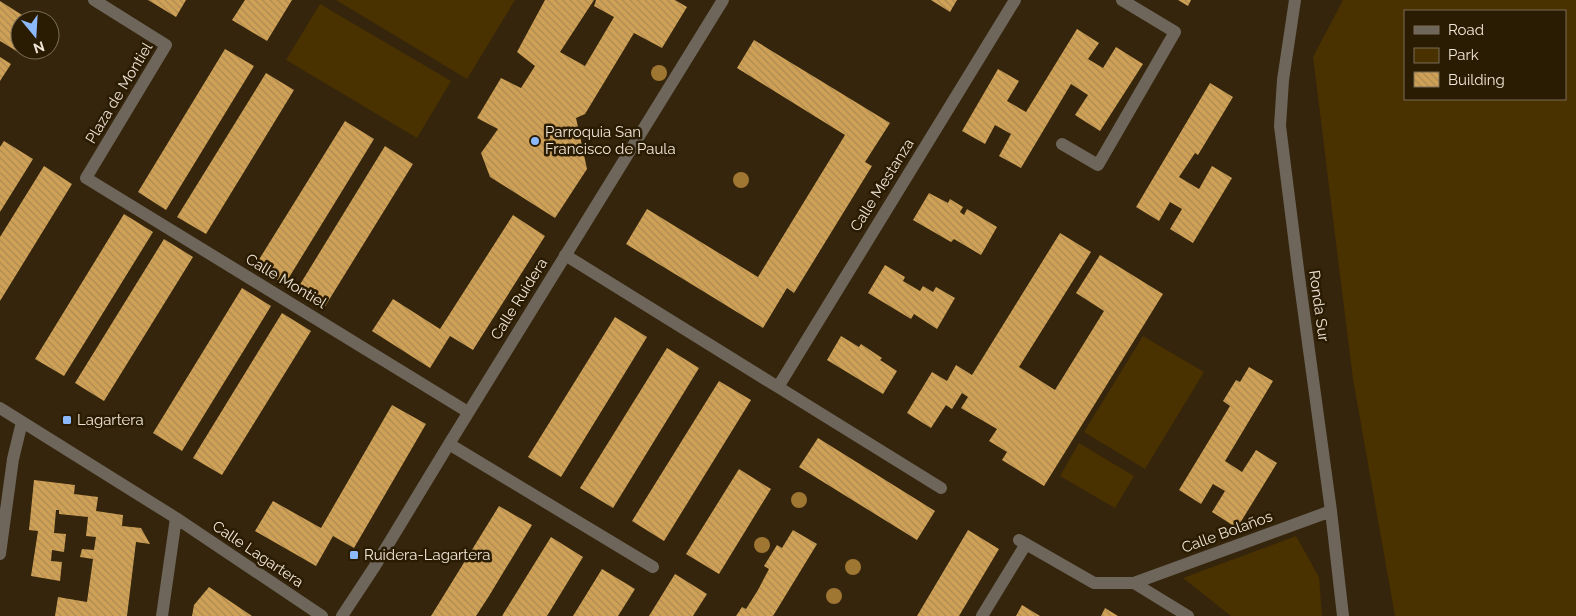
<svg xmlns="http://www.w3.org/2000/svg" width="1576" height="616" font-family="Raleway,sans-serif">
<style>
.park{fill:#4a3100;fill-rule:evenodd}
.building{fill:url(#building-back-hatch)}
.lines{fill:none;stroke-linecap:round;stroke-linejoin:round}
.lane{stroke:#6e665b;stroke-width:12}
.street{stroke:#6e665b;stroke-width:12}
.tree{fill:#9f7632}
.poi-dot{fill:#8cb9fc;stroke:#2a1b03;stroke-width:2}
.labels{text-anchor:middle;stroke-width:5;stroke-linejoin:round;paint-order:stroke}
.street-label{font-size:15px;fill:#efe5d6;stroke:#2a1b03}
.poi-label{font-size:15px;fill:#efe5d6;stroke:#2a1b03;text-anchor:start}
</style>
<defs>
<pattern id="building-back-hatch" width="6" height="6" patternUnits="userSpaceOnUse" patternTransform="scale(1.25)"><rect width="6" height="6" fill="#cfa157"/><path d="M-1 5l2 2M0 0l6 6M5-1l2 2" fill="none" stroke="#ad8a51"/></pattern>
</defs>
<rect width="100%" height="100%" fill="#34250c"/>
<path class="park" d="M336,0H515L467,79Z
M1343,0H1576V616H1395L1353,379L1313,57ZM1405,11H1565V99H1405Z
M320,4L451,81L417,138L286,60Z
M1143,336L1204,372L1145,469L1084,432Z
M1079,443L1134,476L1115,508L1060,476Z
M1296,536L1319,577L1322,616H1231L1183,578Z"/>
<path class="building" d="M148,0H186L176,17Z
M245,0H292L267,41L232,20Z
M545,0H594L560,52L585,66L614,17L594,6L596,0H675L687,7L662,48L634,33L585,114L576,118L587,169L555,218L490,177L481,153L498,129L477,118L501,78L521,88L535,66L517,52Z
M931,0H957L950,12Z
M1178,0H1191L1188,6Z
M0,1L30,20H20V48L18,52L0,41Z
M1077,29L1099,43L1088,59L1103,68L1116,47L1143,64L1100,131L1075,115L1088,95L1071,84L1021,168L999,156L1011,134L995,125L985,144L962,131L998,69L1019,81L1007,101L1026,112Z
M754,40L890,123L865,162L872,166L794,293L787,288L763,328L626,244L647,209L758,277L845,135L737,68Z
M225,49L254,66L166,210L138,192Z
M0,57L11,64L0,81Z
M266,73L294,90L206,234L177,217Z
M1210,83L1233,97L1198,155L1195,153L1179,177L1199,189L1212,166L1232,178L1193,243L1170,229L1182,209L1170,202L1159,221L1136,207Z
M345,121L374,139L285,284L255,266Z
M4,141L33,159L0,212V147Z
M385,146L413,164L324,308L296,291Z
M44,166L72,184L0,301V237Z
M929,193L948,203L950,199L963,207L960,212L964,215L967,209L997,227L981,255L954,239L951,242L913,220Z
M124,214L153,232L64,376L35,359Z
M513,215L545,236L473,350L450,336L430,368L372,331L393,299L440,329Z
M1060,233L1091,252L1019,367L1055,390L1104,311L1076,293L1100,255L1163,294L1044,486L1002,460L1007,452L989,441L997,429L961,408L968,397L962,393L952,409L946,405L931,428L907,413L932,372L947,381L956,365L972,375Z
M164,239L193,257L104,401L75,383Z
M885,265L905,277L903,281L920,291L923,286L933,292L936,287L955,298L937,329L914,314L911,319L868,293Z
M242,288L271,306L182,451L153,433Z
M282,313L311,331L222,475L193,458Z
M615,317L647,337L561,477L528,457Z
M841,336L859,347L861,344L882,358L880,360L897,371L883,394L827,360Z
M667,348L699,368L613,508L580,488Z
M1249,367L1273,381L1225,461L1242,472L1256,450L1277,463L1237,528L1212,512L1225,491L1213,484L1201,504L1179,490L1230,406L1223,401L1236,380L1240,382Z
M719,381L751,400L664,541L632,521Z
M392,405L426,424L354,548L333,536L316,566L255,531L273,501L321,528Z
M818,438L935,511L917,540L799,467Z
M739,469L771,489L719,574L686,554Z
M34,480L75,485L74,494L98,497L96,511L123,515L122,526L141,528L150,544L136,542L127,616H55L58,597L87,602L93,559L80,557L82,549L94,550L96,537L86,536L88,517L59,514V510H56L54,533L66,534L64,552L52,550L51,561L62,562L60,581L31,576L38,531L29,530Z
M499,506L532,525L489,596L476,616H431Z
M793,530L817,544L773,616H736L742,607L746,609L758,590L769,569L764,566L777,545L782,548Z
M968,530L999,549L959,616H917Z
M551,537L583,557L547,616H502Z
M602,569L635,589L618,616H573Z
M675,574L707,594L698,608L693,616H649Z
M209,587L252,616H192L194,605Z
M1022,605L1040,616H1016Z
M1105,608L1118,616H1101Z"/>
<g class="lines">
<path class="lane" d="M982,616L1026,544"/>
<path class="street" d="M94,0L166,45L86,178L468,412
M1295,0L1283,80L1280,126L1299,277L1331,511L1343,616
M1062,144L1098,165L1175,32L1122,0
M565,255L778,387L1015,0
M778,387L941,488
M0,408L176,518L322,616
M449,444L653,567
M1019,540L1094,583H1134L1331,511
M0,554L13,459L22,422
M1134,583L1188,616
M162,616L176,518
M342,616L375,566L449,444L723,0"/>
</g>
<g class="tree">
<circle cx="659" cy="73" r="8"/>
<circle cx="741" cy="180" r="8"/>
<circle cx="799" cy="500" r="8"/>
<circle cx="762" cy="545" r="8"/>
<circle cx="853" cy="567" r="8"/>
<circle cx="834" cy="596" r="8"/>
</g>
<g class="poi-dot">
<circle cx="535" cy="141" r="5"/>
<rect x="62" y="415" width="10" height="10" rx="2.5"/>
<rect x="349" y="550" width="10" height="10" rx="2.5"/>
</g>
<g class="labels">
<g class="street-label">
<text transform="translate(119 93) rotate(-59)" y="5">Plaza de Montiel</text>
<text transform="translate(882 185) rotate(-58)" y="5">Calle Mestanza</text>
<text transform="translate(286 281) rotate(31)" y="5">Calle Montiel</text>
<text transform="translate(519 299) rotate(-58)" y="5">Calle Ruidera</text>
<text transform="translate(1319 306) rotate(82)" y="5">Ronda Sur</text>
<text transform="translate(1227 532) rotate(-20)" y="5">Calle Bolaños</text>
<text transform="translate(258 554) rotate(34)" y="5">Calle Lagartera</text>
</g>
<g class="poi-label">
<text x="545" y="137">Parroquia San<tspan x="545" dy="17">Francisco de Paula</tspan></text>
<text x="77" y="425">Lagartera</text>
<text x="364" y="560">Ruidera-Lagartera</text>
</g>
</g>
<rect x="1404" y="10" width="162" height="90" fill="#2a1b03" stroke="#796c57"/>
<rect x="1414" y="26" width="25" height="8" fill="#6e665b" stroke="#796c57"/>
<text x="1448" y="35" font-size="15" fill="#efe5d6">Road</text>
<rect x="1414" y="48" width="25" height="15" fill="#4a3100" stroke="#796c57"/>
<text x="1448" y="60" font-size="15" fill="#efe5d6">Park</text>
<rect x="1414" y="72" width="25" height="15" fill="url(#building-back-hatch)" stroke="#796c57"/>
<text x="1448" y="85" font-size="15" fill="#efe5d6">Building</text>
<g transform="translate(35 35) rotate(162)"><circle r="24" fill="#2a1b03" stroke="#796c57"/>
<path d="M0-4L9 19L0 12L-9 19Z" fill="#8cb9fc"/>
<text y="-8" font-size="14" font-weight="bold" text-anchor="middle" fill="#efe5d6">N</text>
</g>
</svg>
